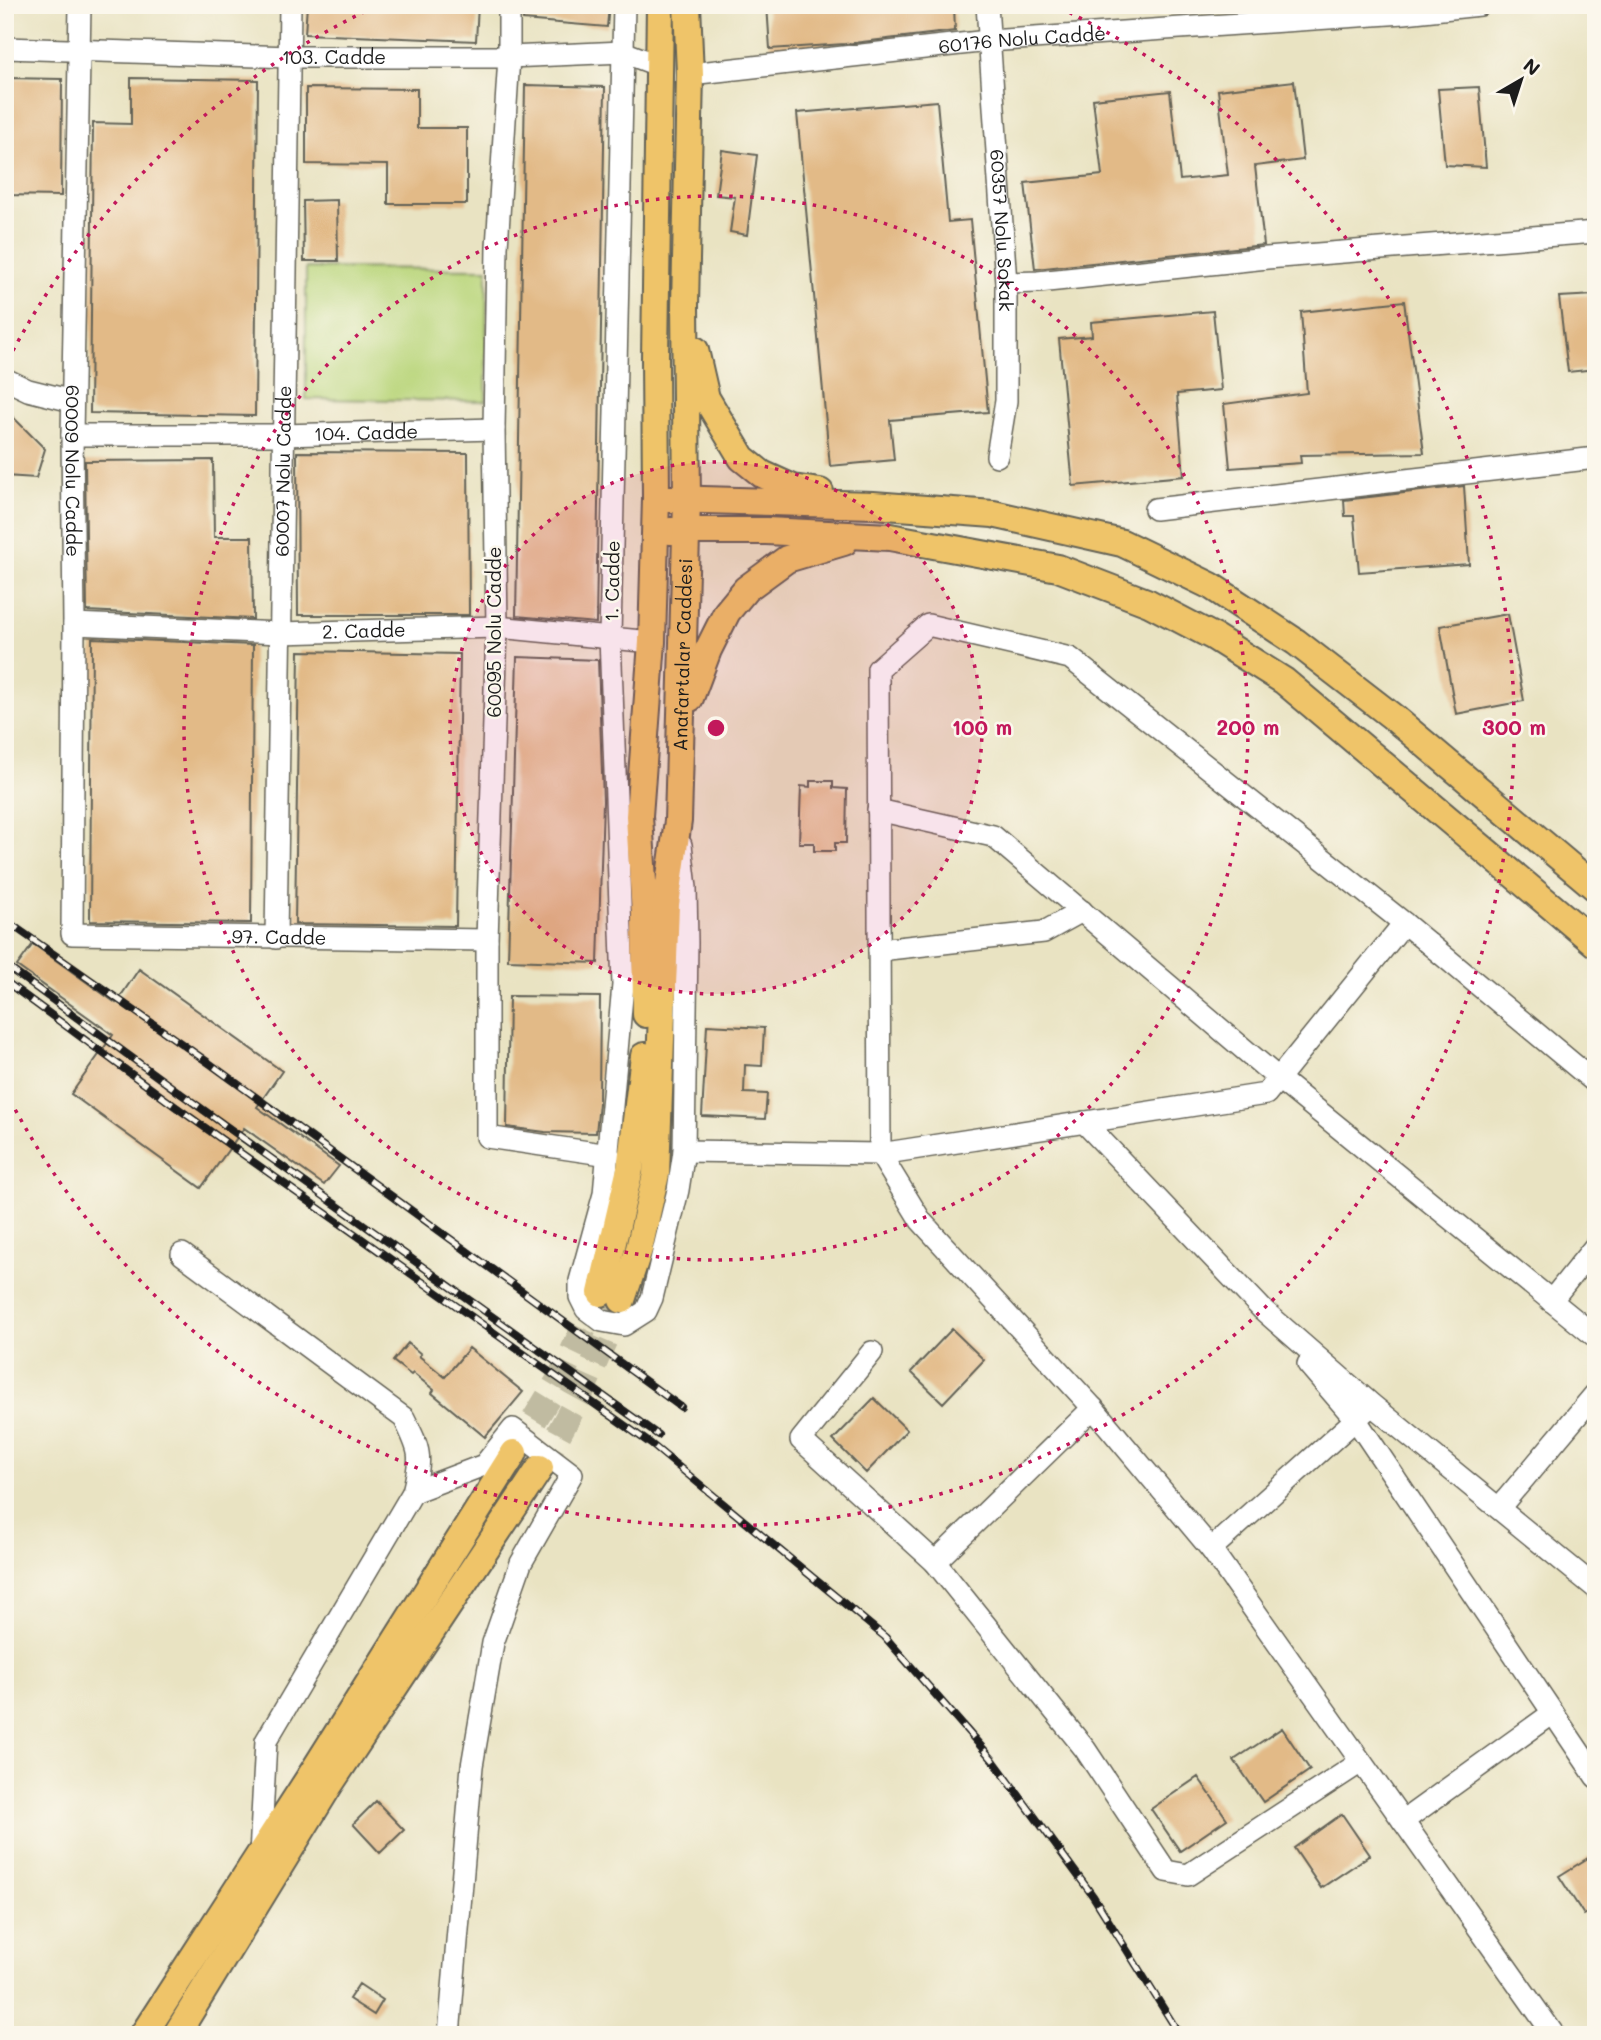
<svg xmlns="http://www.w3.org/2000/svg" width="1601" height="2040" font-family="Mali,sans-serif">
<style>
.park{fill:#bad67c;stroke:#6b794c;stroke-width:2}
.building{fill:#e2ba87}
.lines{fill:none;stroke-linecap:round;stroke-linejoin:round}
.major-tunnel{stroke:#c0bba1;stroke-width:26;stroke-dasharray:26 13;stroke-linecap:butt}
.minor-casing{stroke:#646256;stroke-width:24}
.major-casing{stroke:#646256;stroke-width:30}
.minor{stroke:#fff;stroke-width:21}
.major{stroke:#efc469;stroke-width:26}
.rail-casing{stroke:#1c1c1c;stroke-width:8}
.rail{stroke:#fbf7ec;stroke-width:5;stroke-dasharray:16;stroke-linecap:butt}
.ring{fill:none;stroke:#c2185b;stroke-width:3.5;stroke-dasharray:3.5 7}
.labels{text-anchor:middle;stroke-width:5;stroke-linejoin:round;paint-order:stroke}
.street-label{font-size:19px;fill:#1c1c1c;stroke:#fbf7ec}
.centre{fill:#c2185b;stroke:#fbf7ec;stroke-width:3.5}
.ring-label{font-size:21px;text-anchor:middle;font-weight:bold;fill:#c2185b;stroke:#fbf7ec;stroke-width:5;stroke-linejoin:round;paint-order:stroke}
</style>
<rect width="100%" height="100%" fill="#fbf7ec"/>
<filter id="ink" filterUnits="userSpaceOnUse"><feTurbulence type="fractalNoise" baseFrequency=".0143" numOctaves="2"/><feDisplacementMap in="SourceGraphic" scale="14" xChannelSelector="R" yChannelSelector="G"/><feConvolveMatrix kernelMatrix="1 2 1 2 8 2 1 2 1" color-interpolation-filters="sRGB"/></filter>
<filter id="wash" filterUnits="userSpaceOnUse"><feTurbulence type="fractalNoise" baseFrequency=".00686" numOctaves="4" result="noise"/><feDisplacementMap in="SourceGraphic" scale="28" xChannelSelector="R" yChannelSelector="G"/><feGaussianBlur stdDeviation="1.57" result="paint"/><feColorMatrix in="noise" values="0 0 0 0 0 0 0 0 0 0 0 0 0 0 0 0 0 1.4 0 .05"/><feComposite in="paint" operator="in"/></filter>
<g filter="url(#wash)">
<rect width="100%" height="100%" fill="#e9e3c2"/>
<path class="park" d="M306,268L487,269L486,401L306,399Z"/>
<g id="blocks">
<path class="building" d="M307,5H478L476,41L305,34Z
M524,5H609L607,27L523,20Z
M767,5H954L955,31L845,44L770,49Z
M5,78L62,79L61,196L5,195Z
M131,78L258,80L255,416L90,413L93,123L131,124Z
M1294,81L1303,160L1255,166L1264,245L1035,269L1025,183L1102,175L1093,99L1170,91L1180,180L1228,175L1218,90Z
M525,85L605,87L596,623L516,616Z
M1479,87L1486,167L1445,165L1438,89Z
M306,88L417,89V128H467V204H388V165L306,164Z
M937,101L948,222L970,220L988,412L890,420L894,460L830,466L797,113Z
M722,150L757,155L747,235L730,232L735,197L716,195Z
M337,200L338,261H304L303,201Z
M1596,295V369L1568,372L1559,297Z
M1404,301L1424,453L1300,455L1301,463L1230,468L1224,404L1307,393L1301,312Z
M1213,311L1221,390L1177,394L1184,476L1073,486L1059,339L1092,336L1091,322Z
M5,409L45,449L36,478L5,476Z
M297,452L468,453L469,615H298Z
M213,460L214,537H252L253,619L87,611L85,461Z
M1464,486L1469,564L1359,572L1354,516H1345L1344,500Z
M1508,614L1524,701L1456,714L1440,626Z
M92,638L253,645L251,923L90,921Z
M299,651L460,654L456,926L295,924Z
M517,657L598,660L603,801L598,963L508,960Z
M810,781H833V788L847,789L846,843H835V851H814V843H799L801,786L810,787Z
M33,944L116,1003L139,969L282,1071L257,1107L339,1166L324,1185L244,1128L201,1188L71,1094L113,1035L17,966Z
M509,996L600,997L599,1103L596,1133L545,1132L507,1127Z
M707,1025L764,1028L762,1066L745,1065L744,1093L767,1094L765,1119L702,1116Z
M952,1329L984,1360L943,1403L911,1372Z
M408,1343L421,1354L419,1356L445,1377L469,1348L523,1392L485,1437L432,1393L434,1390L413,1373L411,1375L393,1361Z
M874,1398L907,1430L866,1473L833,1440Z
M1282,1728L1310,1770L1263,1802L1234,1760Z
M1198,1777L1227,1819L1180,1851L1151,1809Z
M376,1801L404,1830L380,1853L353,1824Z
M1342,1814L1370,1855L1321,1888L1294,1848Z
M1596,1853V1908L1584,1915L1559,1876Z
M359,1984L383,2000L374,2015L349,1999Z"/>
</g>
</g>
<g filter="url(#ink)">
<use href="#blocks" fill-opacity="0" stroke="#646256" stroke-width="2"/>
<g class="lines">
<path class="major-tunnel" d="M514,1453L560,1378L601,1293
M540,1468L582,1391L622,1300"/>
<g class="minor-casing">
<g id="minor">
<path id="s1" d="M80,5L72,435L74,624L72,934L487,940"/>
<path d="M509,5V57L497,247L494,429L497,627L487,940V1137L609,1155"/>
<path d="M624,5L610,637L623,985L604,1194L580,1281V1297L586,1309L602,1321L624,1325L646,1311L652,1298L678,1190L684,1151L687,943L686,888L681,845"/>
<path id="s2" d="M987,5L1006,283V401L997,456"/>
<path id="s3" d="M5,48L290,57H509L623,52L660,66"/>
<path id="s4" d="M690,74L988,41L1404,13L1480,5"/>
<path d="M1006,283L1038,282L1267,258L1596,232"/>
<path d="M5,379L28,390L72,401"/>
<path id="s5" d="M72,435H283L494,429"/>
<path d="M1155,509L1596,458"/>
<path id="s6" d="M74,624L280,633L497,627L652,642"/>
<path d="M878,810L993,836L1279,1079L1596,1337"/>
<path id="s7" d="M276,938L290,5"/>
<path d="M879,950L1044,932L1082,911"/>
<path d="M1084,1122L1262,1309L1372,1405L1596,1588"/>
<path d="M684,1151L880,1154L1266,1094L1404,923"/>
<path d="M182,1254L404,1418C421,1452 422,1456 413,1492L266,1741L260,1855"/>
<path d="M1551,1301L1596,1245"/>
<path d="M872,1352L801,1440L935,1562L1085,1749L1166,1871L1188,1875L1361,1762"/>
<path d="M1308,1364L1356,1420L1596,1777"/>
<path d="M413,1492L484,1465L513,1429L572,1474L521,1563L493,1643L472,1766L449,2035"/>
<path d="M1499,1508L1596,1393"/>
<path d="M1211,1549L1365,1411"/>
<path d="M935,1562L1093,1408"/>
<path d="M1403,1821L1553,1713"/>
<path d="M1554,2035L1211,1549L1093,1408L921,1221L880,1154L878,669L928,625L1070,658L1404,923L1596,1083"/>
</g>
</g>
<g class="major-casing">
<g id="major">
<path d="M695,350L706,398L742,458L762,474L793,488L820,492"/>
<path d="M670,499L873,505L993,514L1122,543L1211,586L1296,642L1393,717L1596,888"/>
<path d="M670,531H766L890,537L1058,568L1149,603L1214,637L1284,681L1596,944"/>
<path d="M690,698L708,650L727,612L746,589L787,559L844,542"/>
<path d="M646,1014L645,914L639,816L652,642L656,498L655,358L660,5"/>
<path d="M601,1293L630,1169L644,1056"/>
<path id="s8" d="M622,1300L639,1249L656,1174L666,904L678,821L687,500L685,306L690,74L687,5"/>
<path d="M143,2035L313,1772L514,1453"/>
<path d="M176,2035L330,1784L540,1468"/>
</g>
</g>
<use href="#minor" class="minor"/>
<use href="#major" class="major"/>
<g class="rail-casing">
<path id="rail" d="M5,920L209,1063L681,1407
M5,965L184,1096L658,1435
M5,981L176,1107L651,1444L885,1637L993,1760L1093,1896L1180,2035"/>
</g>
<use href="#rail" class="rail"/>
</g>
</g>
<circle cx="716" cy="728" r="266" fill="#c2185b" fill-opacity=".12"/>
<g class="ring">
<circle cx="716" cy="728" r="266"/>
<circle cx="716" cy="728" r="532"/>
<path d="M8 360A798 798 0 0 1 372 8M1060 8A798 798 0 1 1 8 1096"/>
</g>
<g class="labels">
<g class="street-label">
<text dy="7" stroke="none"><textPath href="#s4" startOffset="334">60176 Nolu Cadde</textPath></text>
<text dy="7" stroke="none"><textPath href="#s3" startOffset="329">103. Cadde</textPath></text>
<text dy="7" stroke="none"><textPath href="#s2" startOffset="226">60357 Nolu Sokak</textPath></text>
<text dy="7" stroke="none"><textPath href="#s5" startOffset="294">104. Cadde</textPath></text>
<text dy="7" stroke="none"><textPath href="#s1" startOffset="466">60009 Nolu Cadde</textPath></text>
<text dy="7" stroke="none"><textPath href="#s7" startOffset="467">60007 Nolu Cadde</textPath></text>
<text transform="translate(612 581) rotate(-89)" y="7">1. Cadde</text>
<text dy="7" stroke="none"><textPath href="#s6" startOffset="290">2. Cadde</textPath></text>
<text transform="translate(494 632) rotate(-90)" y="7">60095 Nolu Cadde</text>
<text dy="7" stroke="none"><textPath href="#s8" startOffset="651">Anafartalar Caddesi</textPath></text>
<text dy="7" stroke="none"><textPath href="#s1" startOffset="1136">97. Cadde</textPath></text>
</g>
</g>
<circle cx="716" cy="728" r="10" class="centre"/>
<g class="ring-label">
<text x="982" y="735">100 m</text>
<text x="1248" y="735">200 m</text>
<text x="1514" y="735">300 m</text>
</g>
<rect width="1601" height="2040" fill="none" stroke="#fbf7ec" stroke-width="28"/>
<g transform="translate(1521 80) rotate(39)" stroke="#fbf7ec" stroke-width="5" paint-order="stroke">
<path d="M0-5L12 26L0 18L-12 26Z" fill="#1c1c1c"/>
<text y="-10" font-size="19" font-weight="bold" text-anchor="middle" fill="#1c1c1c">N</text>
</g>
</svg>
